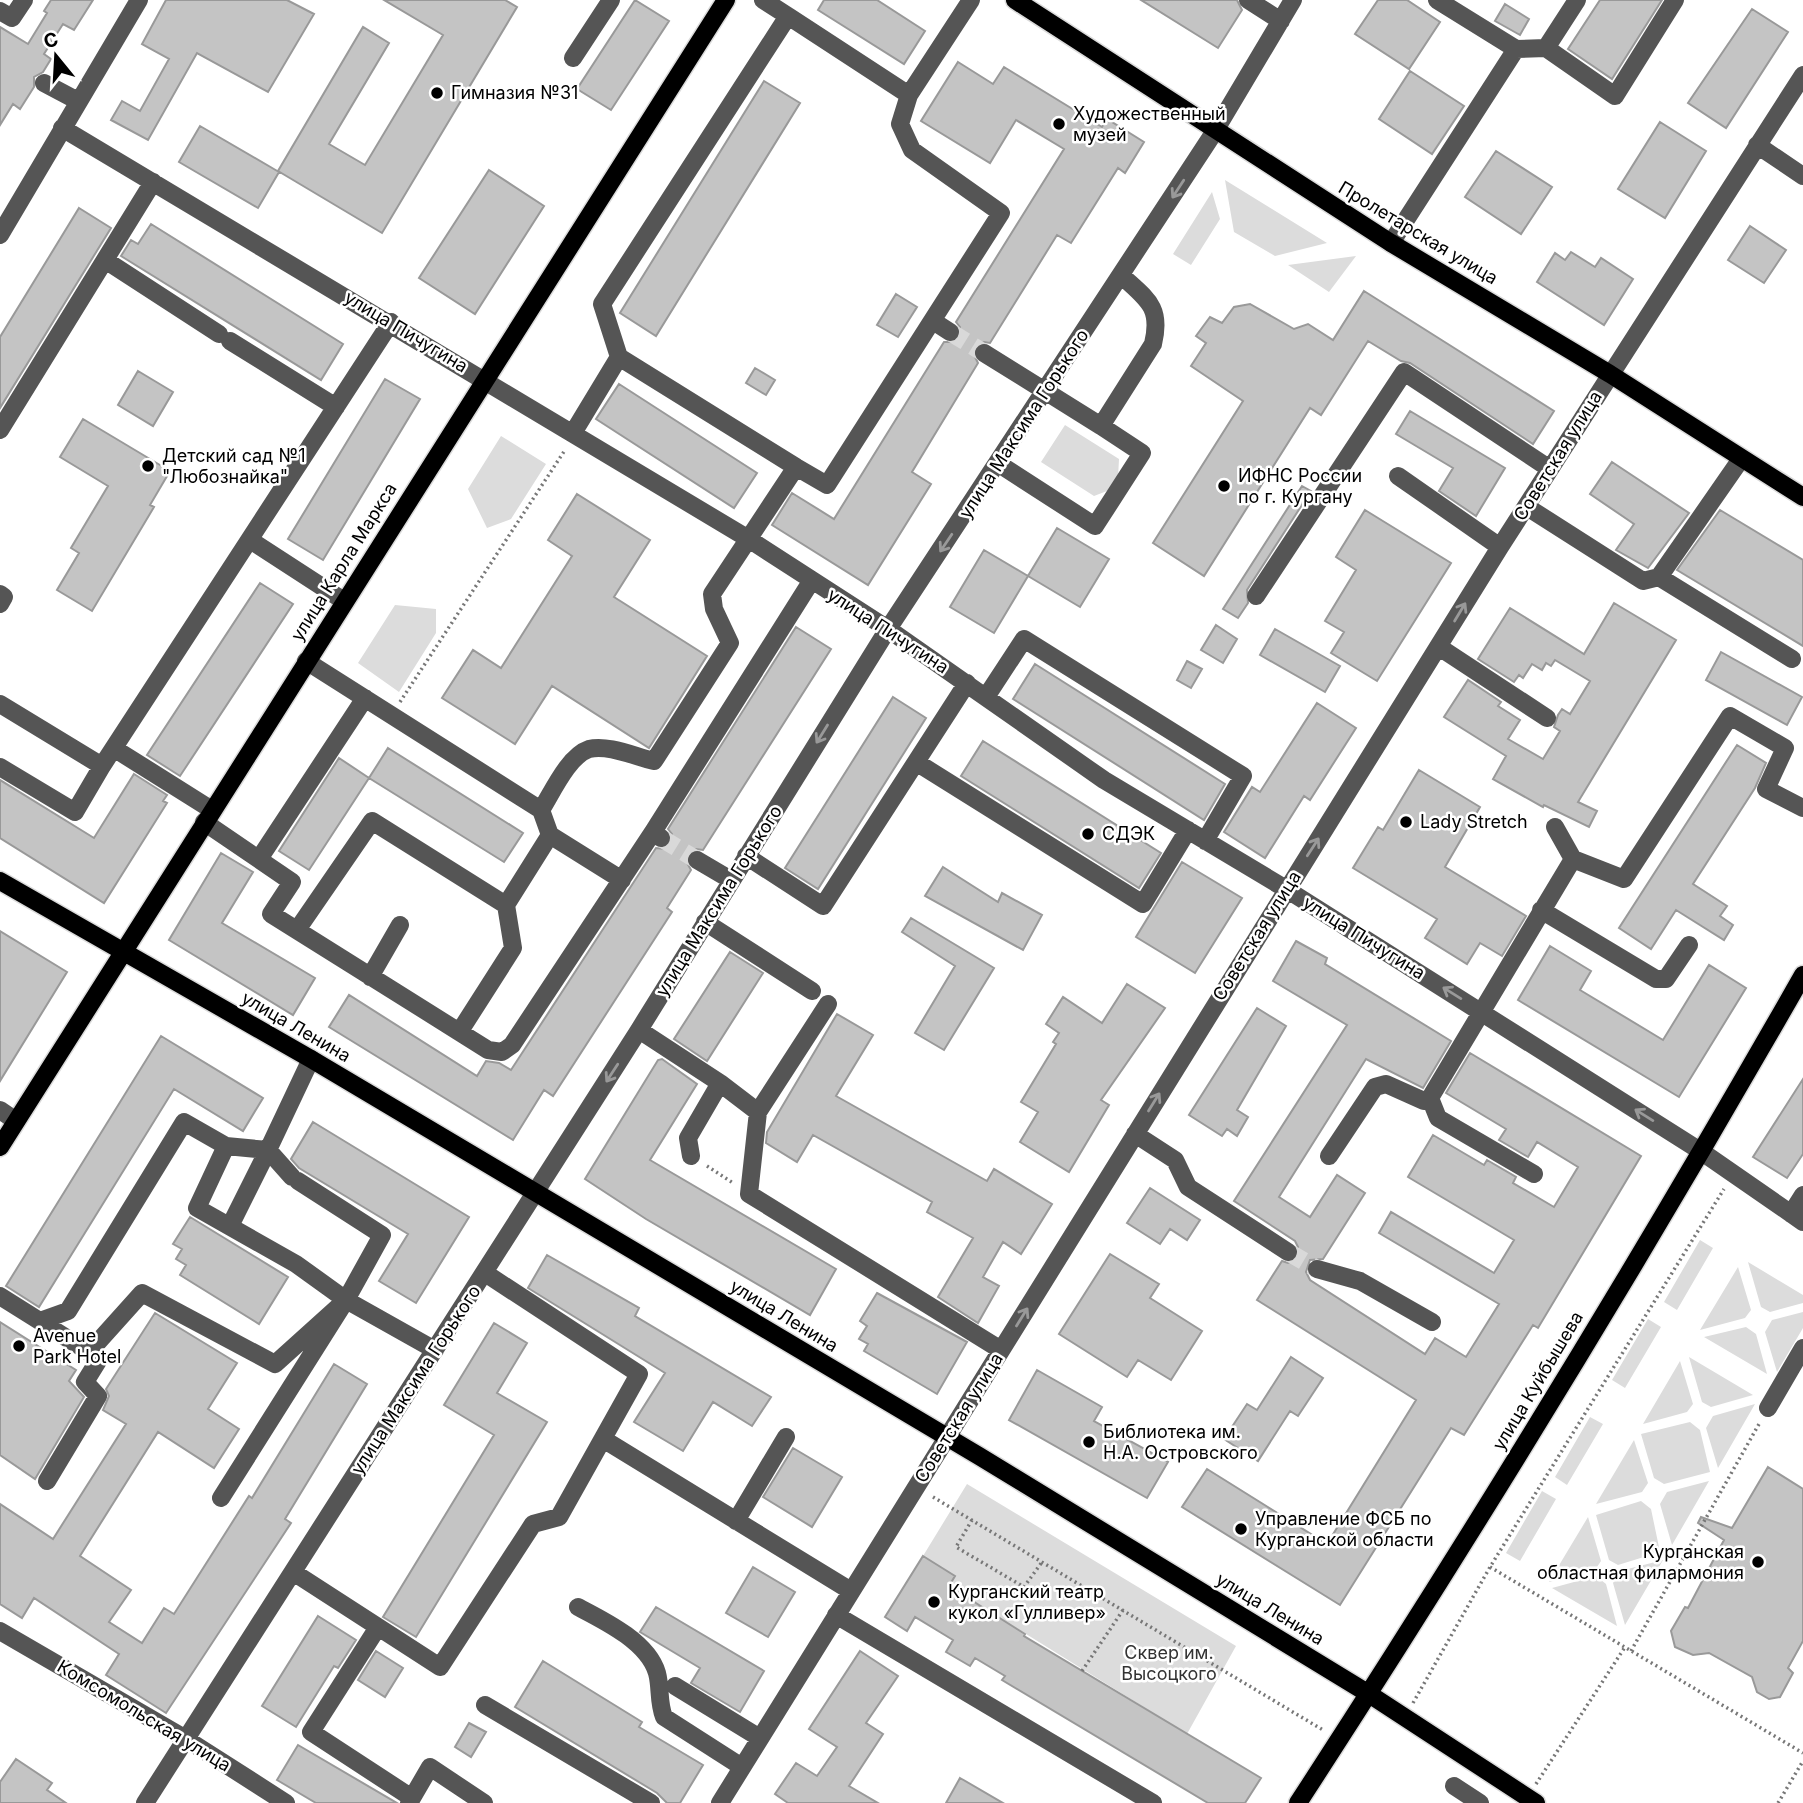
<svg xmlns="http://www.w3.org/2000/svg" width="1803" height="1803" font-family="Inter,sans-serif">
<style>
.green{fill:#dcdcdc}
.building{fill:#c4c4c4;stroke:#999;stroke-width:2}
.lines{fill:none;stroke-linecap:round;stroke-linejoin:round}
.minor-tunnel{stroke:#d9d9d9;stroke-width:18;stroke-dasharray:18 9;stroke-linecap:butt}
.major-casing{stroke:#dbdbdb;stroke-width:21}
.path{stroke:#777;stroke-width:3.5;stroke-dasharray:2 3.5;stroke-linecap:butt}
.minor{stroke:#555;stroke-width:18}
.major{stroke:#000;stroke-width:18}
.oneway{stroke:#999}
.poi-dot{fill:#000;stroke:#fff;stroke-width:2.5}
.labels{text-anchor:middle;stroke-width:5;stroke-linejoin:round;paint-order:stroke}
.poi-label{font-size:18px;fill:#000;stroke:#fff;text-anchor:start}
.street-label{font-size:18px;fill:#000;stroke:#fff}
.park-label{font-size:18px;fill:#333;stroke:#fff}
</style>
<rect width="100%" height="100%" fill="#fff"/>
<path class="green" d="M1225,180L1327,243L1275,256L1234,232Z
M1212,192L1220,219L1191,265L1173,254Z
M1356,256L1329,292L1288,265Z
M1065,425L1119,459L1118,478L1107,491L1094,496L1041,462Z
M501,436L546,464L511,519L487,528L468,489Z
M395,605L436,609V633L399,692L358,663Z
M1700,1240L1713,1248L1677,1310L1664,1302Z
M1748,1262L1803,1295V1303L1770,1312L1761,1307Z
M1738,1267L1751,1310L1745,1318L1700,1330Z
M1803,1312V1328L1777,1372L1765,1332L1772,1320Z
M1648,1319L1661,1327L1625,1388L1612,1380Z
M1746,1327L1756,1334L1767,1374L1704,1337Z
M1689,1357L1753,1395L1711,1407L1702,1402Z
M1680,1361L1693,1404L1687,1412L1643,1424Z
M1755,1404L1718,1468L1706,1428L1713,1416Z
M1590,1417L1603,1424L1567,1485L1555,1477Z
M1690,1422L1700,1430L1710,1472L1664,1484L1654,1478L1641,1434Z
M1634,1440L1648,1483L1642,1492L1596,1504Z
M1709,1481L1672,1545L1660,1504L1667,1492Z
M967,1484L1236,1646L1187,1734L949,1586L955,1576L923,1556Z
M1542,1491L1556,1499L1520,1561L1506,1553Z
M1641,1501L1651,1509L1660,1552L1618,1565L1609,1560L1596,1515Z
M1588,1517L1601,1561L1595,1570L1549,1582Z
M1663,1560L1625,1625L1613,1583L1620,1571Z
M1596,1576L1606,1584L1617,1626L1552,1588Z"/>
<path class="building" d="M51,0H93L74,30L63,24L44,54L51,59L43,72L34,77V87L20,109L13,104L0,125V27L28,44L47,13L44,11Z
M166,0H287L314,14L268,92L197,53L148,140L111,120L122,101L140,111L169,59L142,44Z
M384,0H505L517,7L382,233L278,171L363,27L389,43L329,144L365,165L443,35Z
M635,0L669,21L611,110L577,89Z
M824,0H877L925,31L904,64L818,10Z
M1141,0H1237L1242,10L1218,48Z
M1378,0H1407L1440,22L1409,69L1355,34Z
M1600,0H1662L1612,79L1568,49Z
M1505,4L1529,19L1520,35L1495,21Z
M1752,9L1788,32L1726,128L1688,103Z
M958,62L993,84L1004,67L1102,127L1107,119L1144,142L1125,173L1118,168L1071,243L1057,235L990,343L984,342L975,346L973,353L978,363L912,472L931,484L868,585L772,525L792,493L834,519L944,342H955L960,338V327L956,322L1064,149L1016,120L990,163L921,121Z
M1410,71L1464,106L1432,154L1379,119Z
M764,81L800,103L656,336L620,313Z
M1660,122L1706,151L1665,218L1618,189Z
M200,126L279,172L258,208L179,162Z
M1496,151L1552,187L1521,234L1465,197Z
M489,170L544,206L475,314L419,278Z
M79,208L111,228L0,408V337Z
M151,224L343,344L321,380L121,256L131,240L138,244Z
M1750,226L1786,250L1764,283L1728,260Z
M1571,252L1595,267L1601,258L1633,279L1604,325L1537,282L1555,253L1565,260Z
M1364,291L1554,411L1533,444L1410,363L1401,361L1368,341L1321,415L1310,408L1204,576L1153,543L1243,401L1191,366L1206,343L1196,336L1210,317L1222,323L1234,307L1250,304L1294,329L1308,324L1333,340Z
M896,294L917,307L898,337L877,325Z
M755,368L775,380L766,395L746,383Z
M138,371L173,392L153,426L118,405Z
M385,379L420,399L323,560L288,539Z
M619,384L757,473L734,508L596,419Z
M1410,411L1505,468L1476,516L1439,491L1453,468L1396,434Z
M83,419L170,471L150,505L154,507L92,611L57,590L79,553L71,548L108,486L60,457Z
M1612,462L1689,513L1648,568L1616,550L1634,524L1590,494Z
M1302,486L1311,491L1247,590L1248,603L1238,618L1223,609Z
M577,494L650,540L614,597L707,656L649,748L552,686L515,744L442,698L473,650L501,668L572,556L548,540Z
M1365,510L1451,563L1377,681L1331,653L1344,632L1325,621L1356,570L1336,557Z
M1720,510L1803,560V646L1677,570Z
M1057,528L1109,559L1080,607L1028,576Z
M984,550L1028,576L994,633L950,607Z
M260,583L293,604L180,776L147,755Z
M1614,603L1676,640L1578,802L1597,811L1589,827L1544,805L1543,807L1493,779L1506,756L1444,717L1468,680L1501,702L1498,706L1520,720L1508,739L1543,759L1560,731L1554,727L1558,715L1562,709L1570,714L1590,681L1555,660L1551,666L1546,663L1542,670L1532,664L1523,678L1519,675L1514,682L1478,659L1510,608L1584,654Z
M1216,625L1237,639L1223,663L1201,650Z
M796,627L831,649L703,850L696,849L688,854L686,861L691,870L667,908L672,912L553,1096L544,1090L513,1140L329,1027L349,995L477,1076L486,1061L499,1063L511,1070L656,848L665,849L670,844L672,834L668,829Z
M1275,629L1340,666L1325,692L1260,655Z
M1721,652L1802,697L1787,725L1706,680Z
M1187,661L1202,669L1191,688L1177,680Z
M1035,664L1225,784L1204,820L1013,699Z
M893,697L926,718L818,889L785,868Z
M1317,703L1356,728L1310,800L1304,796L1265,858L1224,832L1252,787L1260,792Z
M983,741L1161,853L1139,888L961,776Z
M1737,745L1766,763L1755,788L1693,884L1727,906L1720,916L1733,925L1724,940L1676,910L1651,949L1619,928Z
M388,748L523,833L504,862L369,778Z
M339,758L369,778L309,870L279,851Z
M1419,770L1480,807L1445,867L1526,916L1502,956L1480,943L1467,964L1425,938L1437,919L1353,868L1378,827L1383,830Z
M134,774L167,795L163,801L167,803L104,903L0,838V780L94,838Z
M221,853L253,872L222,923L315,978L293,1015L169,940Z
M1182,862L1242,898L1195,973L1136,937Z
M943,867L998,902L1002,893L1042,915L1023,950L925,896Z
M911,918L994,968L944,1050L915,1033L955,966L902,932Z
M0,931L67,972L0,1081Z
M1296,941L1327,958L1325,964L1451,1041L1423,1088L1366,1059L1279,1197L1310,1217L1337,1175L1365,1193L1323,1259L1310,1260L1306,1272L1310,1280L1425,1354L1435,1338L1466,1357L1499,1304L1379,1233L1391,1212L1494,1273L1514,1240L1408,1177L1433,1135L1484,1165L1487,1160L1516,1177L1513,1183L1554,1207L1578,1167L1537,1142L1528,1157L1499,1140L1506,1129L1446,1093L1470,1053L1641,1156L1538,1328L1533,1325L1464,1435L1451,1428L1340,1605L1182,1507L1207,1469L1327,1544L1416,1400L1257,1300L1282,1261L1288,1263L1297,1259L1298,1247L1295,1241L1234,1201L1347,1025L1273,981Z
M1550,946L1591,971L1580,990L1663,1040L1709,965L1746,988L1679,1097L1518,1000Z
M730,952L763,973L707,1061L674,1039Z
M1127,984L1165,1008L1101,1100L1109,1105L1069,1172L1020,1142L1038,1112L1021,1102L1056,1044L1053,1042L1059,1033L1046,1024L1063,997L1102,1023Z
M1257,1008L1286,1026L1237,1110L1248,1117L1237,1136L1227,1129L1222,1136L1189,1115Z
M837,1014L873,1035L836,1096L987,1181L994,1169L1052,1204L1021,1254L1003,1242L983,1277L999,1286L978,1323L938,1297L973,1238L927,1212L932,1202L813,1135L797,1162L766,1143L767,1132Z
M161,1036L263,1098L243,1131L174,1089L39,1307L6,1286Z
M662,1059L697,1084L650,1160L836,1269L810,1315L646,1219L585,1179L658,1060Z
M1803,1079V1154L1787,1178L1753,1157Z
M313,1122L469,1217L416,1303L379,1281L408,1234L299,1168L291,1159Z
M1150,1188L1200,1220L1187,1240L1170,1229L1160,1244L1127,1223Z
M190,1217L288,1277L259,1324L180,1275L186,1265L176,1259L182,1249L173,1244Z
M1110,1254L1159,1284L1150,1298L1202,1331L1171,1380L1138,1360L1127,1377L1059,1334Z
M547,1255L639,1308L635,1316L771,1397L752,1426L713,1402L683,1451L634,1422L665,1373L528,1288Z
M877,1293L967,1342L937,1394L864,1351L868,1344L859,1339L867,1326L860,1321Z
M155,1313L237,1363L208,1409L239,1429L214,1468L158,1432L80,1556L131,1590L109,1622L142,1643L164,1608L174,1614L249,1496L252,1498L334,1364L367,1384L285,1519L291,1523L166,1713L106,1675L119,1654L34,1598L22,1618L0,1604V1504L53,1539L126,1424L103,1410L109,1396L106,1389Z
M0,1322L76,1370L69,1381L84,1397L35,1479L0,1455Z
M494,1323L527,1343L497,1393L547,1422L416,1637L383,1617L494,1435L444,1405Z
M1291,1357L1323,1378L1298,1416L1290,1411L1258,1461L1224,1439L1247,1404L1257,1410Z
M1037,1370L1102,1407L1094,1421L1168,1462L1147,1498L1009,1420Z
M793,1448L842,1477L812,1527L763,1497Z
M1768,1467L1803,1489V1641L1788,1668L1793,1673L1780,1697L1769,1699L1757,1692L1752,1677L1709,1653L1693,1655L1675,1647L1671,1631L1685,1607L1688,1608L1724,1540L1698,1523L1701,1517L1732,1528Z
M923,1556L955,1576L949,1586L1025,1634L1024,1636L1261,1778L1245,1803H1208L1002,1680L1005,1676L975,1658L970,1666L946,1652L953,1640L915,1617L907,1631L885,1617Z
M753,1567L795,1592L768,1637L726,1613Z
M656,1607L764,1671L740,1712L691,1683L700,1668L640,1632Z
M318,1616L356,1640L338,1668L334,1666L296,1727L262,1706Z
M376,1651L403,1668L385,1697L358,1680Z
M860,1651L898,1676L866,1723L883,1734L849,1786L878,1803H788L775,1794L796,1763L817,1776L837,1747L809,1729Z
M543,1661L642,1722L639,1727L703,1765L680,1803H667L657,1793L515,1707Z
M469,1723L486,1732L471,1757L455,1747Z
M298,1745L397,1803H316L277,1780Z
M16,1759L52,1783L47,1790L66,1803H0V1782Z
M960,1778L1003,1803H946Z"/>
<g class="lines">
<path class="minor-tunnel" d="M950,332L984,353
M661,838L697,860
M1288,1252L1317,1269"/>
<g class="major-casing">
<path id="major" d="M1015,0L1391,243L1610,374L1803,497
M0,881L311,1059L979,1456L1369,1694L1536,1803
M0,1147L726,0
M1298,1803C1474,1532 1643,1256 1803,975"/>
</g>
<path class="path" d="M400,702L565,450
M707,1166L733,1183
M933,1497L1323,1730
M972,1520L956,1547L1024,1587L1042,1562
M1490,1567L1803,1753
M1631,1651L1759,1424
M1082,1671L1123,1610
M1413,1703L1490,1567L1724,1189
M1536,1784L1625,1647
M1778,1803L1803,1761"/>
<path class="minor" d="M763,0L788,16
M1248,0L1281,21
M0,11L12,18L24,0
M1546,48L1577,0
M1516,49L1546,48L1615,96L1675,0
M573,58L611,0
M44,83L78,101
M62,128L747,538L888,629L1104,780L1286,889L1702,1152L1803,1222
M1757,145L1803,176
M0,235L139,0
M1391,243L1516,49L1437,0
M105,260L219,334
M933,321L950,332
M230,341L336,407
M984,353L1101,426
M0,430L153,182
M573,433L619,357
M999,464L1095,526L1142,453L1101,426L1153,344C1162,307 1147,299 1122,276
M796,467L619,357L602,304L788,16L909,95
M1398,476L1500,547
M1527,507L1643,581L1659,577L1741,459
M250,540L344,601
M1659,577L1792,659
M0,594L4,597L0,604
M1256,596L1404,372L1550,469
M1439,647L1547,718
M306,661L541,810L550,835L506,905L513,948L460,1031
M986,697L1024,639L1243,776L1205,841
M0,704L102,766L391,322
M115,749L212,810
M916,762L1143,904L1188,830
M0,767L75,812L102,766
M541,810C552,793 568,756 589,749C608,744 636,757 654,761L730,643L714,609L712,594L796,467L827,485L1001,213L912,150L900,124L909,95L971,0
M204,822L292,882L271,914L488,1050L502,1052L512,1045L653,832L661,838
M1555,827L1573,859
M653,832L812,580
M550,835L622,880
M746,856L823,906L967,683
M259,859L365,698
M697,860L731,880
M1541,910L1656,979H1666L1689,945
M705,922L812,991
M297,930L372,821L506,905
M370,977L400,925
M828,1004L758,1112L749,1194L1001,1350
M639,1030L720,1083L758,1112
M1430,1098L1438,1118L1534,1174
M0,1110L16,1121
M1135,1134L1175,1160L1188,1187L1288,1252
M226,1146L197,1208L296,1264L346,1300
M691,1156L688,1138L720,1083
M1329,1156L1375,1087L1386,1084L1424,1101L1430,1098L1573,859L1624,879L1730,716L1785,748L1766,789L1803,808
M1791,1214L1803,1195
M230,1226L268,1150L292,1177
M1317,1269L1360,1281L1432,1322
M0,1296L89,1352L142,1293L275,1364L346,1300L435,1350
M40,1321L68,1311L184,1122L226,1146L268,1150L311,1059
M1768,1408L1803,1348
M603,1439L851,1591
M47,1481L98,1396L85,1382L98,1361L89,1352
M221,1498L346,1300L382,1235L298,1181
M736,1521L786,1437
M293,1572L440,1667L533,1524L559,1517L639,1374L485,1273
M578,1607C605,1621 648,1642 657,1673C661,1688 658,1702 664,1717L742,1767
M836,1615L1153,1803
M378,1627L311,1732L412,1798L409,1803
M0,1631L186,1739L286,1803
M675,1686L760,1738
M485,1705L651,1803
M1454,1786L1480,1803
M412,1798L430,1767L484,1803
M145,1803L639,1030L888,629L1215,131L1293,0
M720,1803L1500,547L1803,75"/>
<use href="#major" class="major"/>
</g>
<defs><path id="oneway-shaft" d="M-6 0H5M1.5-3L5.5 0L1.5 3" fill="none" stroke-width="1.6" stroke-linecap="round" stroke-linejoin="round" transform="scale(1.75)"/></defs>
<g class="oneway">
<use href="#oneway-shaft" transform="translate(1178 189) rotate(123)"/>
<use href="#oneway-shaft" transform="translate(946 543) rotate(124)"/>
<use href="#oneway-shaft" transform="translate(1460 612) rotate(-59)"/>
<use href="#oneway-shaft" transform="translate(822 734) rotate(122)"/>
<use href="#oneway-shaft" transform="translate(1313 847) rotate(-57)"/>
<use href="#oneway-shaft" transform="translate(1452 993) rotate(-148)"/>
<use href="#oneway-shaft" transform="translate(612 1073) rotate(123)"/>
<use href="#oneway-shaft" transform="translate(1154 1102) rotate(-58)"/>
<use href="#oneway-shaft" transform="translate(1644 1115) rotate(-148)"/>
<use href="#oneway-shaft" transform="translate(1022 1317) rotate(-58)"/>
</g>
<g class="poi-dot">
<circle cx="437" cy="93" r="7"/>
<circle cx="1059" cy="124" r="7"/>
<circle cx="148" cy="466" r="7"/>
<circle cx="1224" cy="486" r="7"/>
<circle cx="1406" cy="822" r="7"/>
<circle cx="1088" cy="834" r="7"/>
<circle cx="19" cy="1346" r="7"/>
<circle cx="1089" cy="1442" r="7"/>
<circle cx="1241" cy="1529" r="7"/>
<circle cx="1758" cy="1562" r="7"/>
<circle cx="934" cy="1602" r="7"/>
</g>
<g class="labels">
<g class="poi-label">
<text x="451" y="99">Гимназия №31</text>
<text x="1073" y="120">Художественный<tspan x="1073" dy="21">музей</tspan></text>
<text x="162" y="462">Детский cад №1<tspan x="162" dy="21">"Любознайка"</tspan></text>
<text x="1238" y="482">ИФНС России<tspan x="1238" dy="21">по г. Кургану</tspan></text>
<text x="1420" y="828">Lady Stretch</text>
<text x="1102" y="840">СДЭК</text>
<text x="33" y="1342">Avenue<tspan x="33" dy="21">Park Hotel</tspan></text>
<text x="1103" y="1438">Библиотека им.<tspan x="1103" dy="21">Н.А. Островского</tspan></text>
<text x="1255" y="1525">Управление ФСБ по<tspan x="1255" dy="21">Курганской области</tspan></text>
<text x="1744" y="1558" text-anchor="end">Курганская<tspan x="1744" dy="21">областная филармония</tspan></text>
<text x="948" y="1598">Курганский театр<tspan x="948" dy="21">кукол «Гулливер»</tspan></text>
</g>
<g class="street-label">
<text transform="translate(1418 233) rotate(31)" y="6">Пролетарская улица</text>
<text transform="translate(406 332) rotate(31)" y="6">улица Пичугина</text>
<text transform="translate(1024 424) rotate(-57)" y="6">улица Максима Горького</text>
<text transform="translate(1558 456) rotate(-58)" y="6">Советская улица</text>
<text transform="translate(344 562) rotate(-58)" y="6">улица Карла Маркса</text>
<text transform="translate(888 631) rotate(33)" y="6">улица Пичугина</text>
<text transform="translate(719 901) rotate(-58)" y="6">улица Максима Горького</text>
<text transform="translate(1257 936) rotate(-58)" y="6">Советская улица</text>
<text transform="translate(1364 938) rotate(32)" y="6">улица Пичугина</text>
<text transform="translate(296 1027) rotate(30)" y="6">улица Ленина</text>
<text transform="translate(784 1316) rotate(31)" y="6">улица Ленина</text>
<text transform="translate(416 1380) rotate(-57)" y="6">улица Максима Горького</text>
<text transform="translate(1538 1381) rotate(-59)" y="6">улица Куйбышева</text>
<text transform="translate(959 1418) rotate(-58)" y="6">Советская улица</text>
<text transform="translate(1270 1609) rotate(31)" y="6">улица Ленина</text>
<text transform="translate(144 1716) rotate(31)" y="6">Комсомольская улица</text>
</g>
<g class="park-label">
<text x="1169" y="1659">Сквер им.<tspan x="1169" dy="21">Высоцкого</tspan></text>
</g>
</g>
<g transform="translate(56 56) rotate(342)" stroke="#ffffff" stroke-width="5" paint-order="stroke">
<path d="M0-5L12 26L0 18L-12 26Z" fill="#000000"/>
<text y="-10" font-size="19" font-weight="bold" text-anchor="middle" fill="#000000">С</text>
</g>
</svg>
